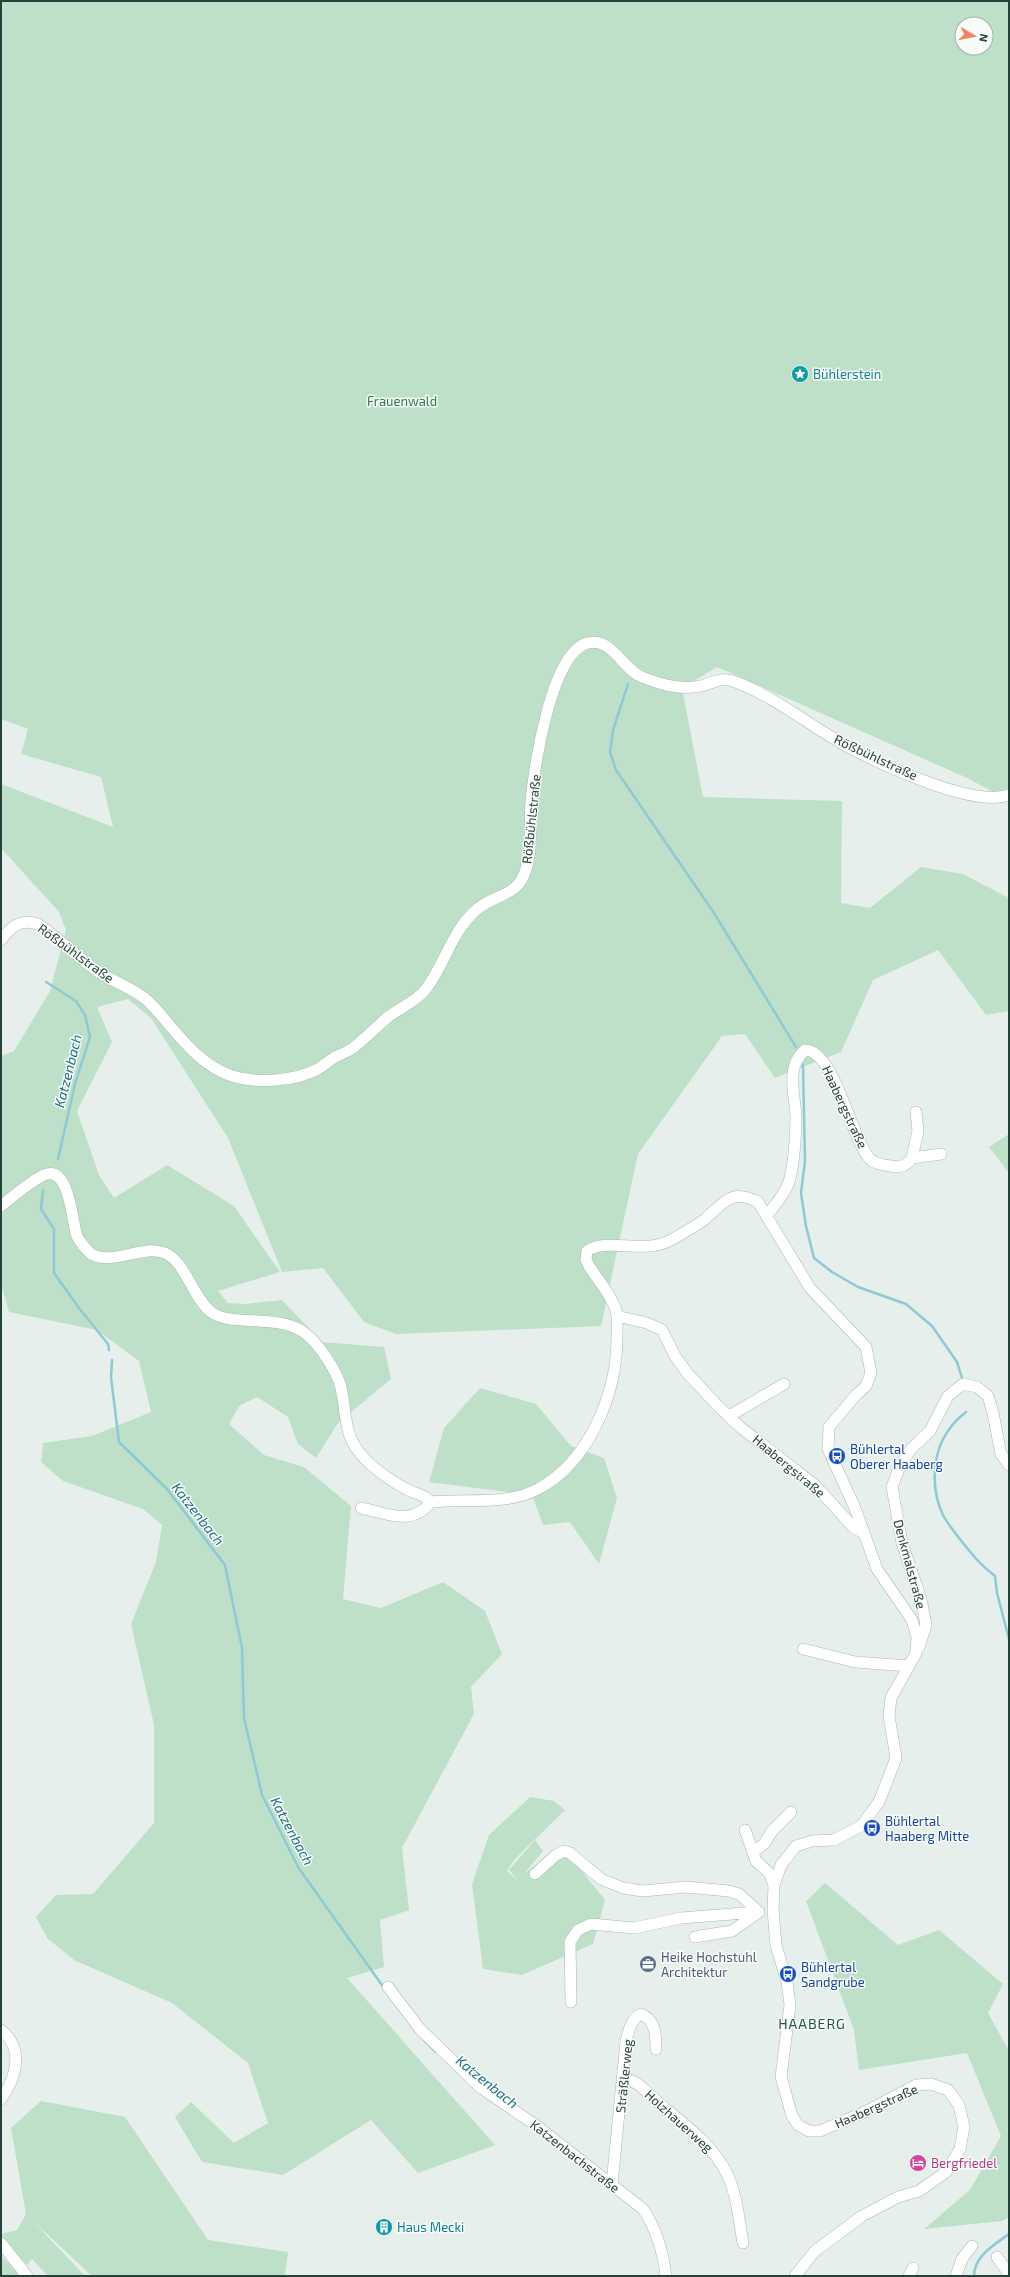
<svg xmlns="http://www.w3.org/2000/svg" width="1010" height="2277" font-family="'Exo 2',sans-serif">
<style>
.green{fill:#bfe0c8;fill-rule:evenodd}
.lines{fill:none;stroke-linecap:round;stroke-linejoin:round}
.stream{stroke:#8ec9d4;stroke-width:2.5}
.minor-casing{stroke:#a8b8b2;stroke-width:12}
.minor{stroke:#fff;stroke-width:11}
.labels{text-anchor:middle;stroke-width:3;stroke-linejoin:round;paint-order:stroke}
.culture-label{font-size:13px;fill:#0d838f;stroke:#f7fbf9;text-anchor:start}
.park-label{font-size:13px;fill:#2d7a4b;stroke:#f7fbf9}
.street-label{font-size:13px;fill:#24423a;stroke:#f7fbf9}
.transit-label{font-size:13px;fill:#164399;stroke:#f7fbf9;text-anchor:start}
.service-label{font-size:13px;fill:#4e5e75;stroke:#f7fbf9;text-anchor:start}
.hotel-label{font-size:13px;fill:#b23c85;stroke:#f7fbf9;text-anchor:start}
.water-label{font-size:14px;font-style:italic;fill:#1c6f80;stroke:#f7fbf9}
.neighbourhood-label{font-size:14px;letter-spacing:1px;fill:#1f5548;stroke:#f7fbf9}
</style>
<rect width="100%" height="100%" fill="#e6efeb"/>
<path class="green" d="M1,1H1009V800L967,778L717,667L682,688L703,797L842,801L841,903L870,908L921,867L963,874L1009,898V1011L986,1015L938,950L873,980L841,1052L775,1078L745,1034L722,1036L638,1154L601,1326L396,1334L364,1322L323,1268L282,1272L228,1138L151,1018L128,999L97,1007L112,1042L77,1111L99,1175L114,1198L167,1165L234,1206L280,1272L218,1291L228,1303L245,1304L282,1300L322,1342L384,1347L391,1379L338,1423L316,1458L298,1444L288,1417L257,1397L239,1406L229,1424L264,1455L304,1467L351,1506L343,1599L381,1608L443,1582L485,1611L502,1654L471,1687L474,1714L402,1848L409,1910L380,1920L384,1967L347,1978L495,2145L418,2173L371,2120L283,2175L202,2162L175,2117L191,2102L234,2143L268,2123L248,2063L172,2003L74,1960L47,1938L36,1917L56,1895L93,1894L154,1823V1725L131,1624L156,1562L162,1525L143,1509L63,1481L41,1462L43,1443L92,1436L151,1412L139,1361L97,1330L9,1312L1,1284V1056L14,1051L50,991L66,930L59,912L1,848V784L113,827L101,777L21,754L28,729L1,719ZM962,24H986V48H962Z
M1009,1134V1173L989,1147Z
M480,1388L536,1404L571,1446L604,1458L617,1498L599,1564L570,1522L543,1525L532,1495L429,1482L444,1428Z
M530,1797L554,1801L565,1810L514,1860L507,1871L518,1881L509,1870L535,1840L543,1851L524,1874L555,1849L569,1855L605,1900L593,1944L522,1975L483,1969L472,1884L489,1835Z
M825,1883L898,1945L939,1930L1003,1984L988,2013L1009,2051V2217L1002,2221L924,2229L970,2190L1001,2136L967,2053L859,2070L854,2030L806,1901Z
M41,2101L125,2117L208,2240L288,2252L285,2276H92L33,2221L85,2276H48L32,2259L27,2265L1,2238V2234L17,2230L26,2214L11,2128Z
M1,2255L20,2276H1Z"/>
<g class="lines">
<path class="stream" d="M628,684L613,730L610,752L616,770L714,913L796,1047
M46,982L76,1001L85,1015L90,1037L75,1084L58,1159
M803,1065L805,1161L801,1193L806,1226L814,1258L832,1272L858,1287L906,1304L932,1326L957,1362L962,1378
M43,1190L41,1209L54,1229V1273L79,1308L108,1344L109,1350
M112,1360L111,1377L119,1442L167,1489L225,1565L242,1648L244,1718L262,1795L298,1867L384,1988
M966,1412C961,1416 955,1421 951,1427C932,1450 930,1488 943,1515C947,1523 954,1531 959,1538C970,1552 980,1565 995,1576L997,1593L1009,1639
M424,2040L436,2052
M974,2276C974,2256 994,2245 1009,2234"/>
<g class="minor-casing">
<path id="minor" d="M1,940C11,927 20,918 38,924C58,937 76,956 96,970C112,982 133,987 148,1001C174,1027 195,1064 232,1076C257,1084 295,1081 318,1069C324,1065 329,1061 335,1057C341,1054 347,1052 353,1048C365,1039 376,1027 388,1017C400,1008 417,1001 426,989C445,964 452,931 476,910C495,893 518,898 526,869C533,847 529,824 531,802C534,769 551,651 588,643C612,637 623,670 642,677C662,685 680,690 701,686C713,683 720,677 733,681C775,696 811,727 850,748C883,765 974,808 1009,795
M912,1158L918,1131L916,1112
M1,1206C12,1197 31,1181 44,1175C70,1164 72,1223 77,1236C79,1241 89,1253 93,1255C116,1265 142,1244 165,1253C185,1261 193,1298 211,1312C231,1327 275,1314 302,1331C317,1341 332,1364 339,1381C347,1403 342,1427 356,1448C367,1464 388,1479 406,1489C416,1494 424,1494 431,1502C466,1498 506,1506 538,1489C590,1461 617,1393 617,1337C617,1328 618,1318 616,1310C611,1294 597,1279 589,1266L586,1260L587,1251C607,1237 644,1255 671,1240C683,1233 695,1227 705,1219C724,1203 731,1188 758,1202L810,1288L866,1347L871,1373L866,1386L856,1395L829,1427L828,1449L855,1508L877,1569L912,1620L917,1637L916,1653L891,1698L889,1716L896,1758L879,1802L861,1826L834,1840L812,1841L796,1846L781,1865L774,1885L773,1910L776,1945L787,1982L790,2005L781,2077L792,2116L798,2125L809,2131H820L865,2112L916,2085L931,2084L948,2090L959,2105L964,2127L960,2149L946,2172L919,2191L898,2197L862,2216L815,2251L795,2276
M767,1215C775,1205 785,1194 789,1182C794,1165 796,1135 796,1117C795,1095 785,1067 805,1050C835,1051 850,1135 869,1158C874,1164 883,1165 891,1166C901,1168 906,1166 912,1158L941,1154
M617,1316L647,1323L662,1330L675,1356L688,1374L717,1405L740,1427L816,1486L854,1528L864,1533
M729,1416L784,1384
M361,1508C387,1513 411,1527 431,1502
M919,1647L926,1625L921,1599L902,1543L892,1487L900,1466L911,1449L930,1431L948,1396L963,1384L977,1387L988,1396L993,1413L1001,1454L1009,1465
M803,1649L855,1662L909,1666
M745,1830L756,1861L769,1873L774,1885
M754,1851L764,1844L772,1831L791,1812
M535,1874L556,1855L564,1851L570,1853L601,1879L623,1888L643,1891L686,1887L729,1891L739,1894L759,1912L732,1931L695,1937
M388,1987L420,2029L481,2088L537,2126L643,2209C657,2230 663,2251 666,2276
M571,2002L570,1942L578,1930L591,1924L634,1928L681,1918L758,1912
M1,2030C25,2049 16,2078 1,2099
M623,2078C639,2081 648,2094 660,2104C684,2124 713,2145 727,2174C737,2194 739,2221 743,2243
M612,2184L626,2041C629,2030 631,2019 641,2014C656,2020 656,2036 656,2049
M1,2243L27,2276
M997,2257L1009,2274
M909,2276L913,2268
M956,2276L962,2259L972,2246"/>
</g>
<use href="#minor" class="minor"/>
</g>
<defs>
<g id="sight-disc" transform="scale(0.9)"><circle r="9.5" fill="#0f9aa8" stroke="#f7fbf9"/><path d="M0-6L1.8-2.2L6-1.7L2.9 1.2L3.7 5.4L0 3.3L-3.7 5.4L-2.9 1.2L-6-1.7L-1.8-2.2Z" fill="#fff"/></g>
<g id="bus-disc" transform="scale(0.9)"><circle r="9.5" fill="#1a4fb4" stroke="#f7fbf9"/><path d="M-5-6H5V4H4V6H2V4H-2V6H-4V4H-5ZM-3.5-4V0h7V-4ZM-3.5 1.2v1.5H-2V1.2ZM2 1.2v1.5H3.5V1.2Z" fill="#fff"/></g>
<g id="office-disc" transform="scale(0.9)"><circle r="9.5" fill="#5c6f8a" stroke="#f7fbf9"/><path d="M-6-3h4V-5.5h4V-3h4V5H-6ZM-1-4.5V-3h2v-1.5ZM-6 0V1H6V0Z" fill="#fff"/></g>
<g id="hotel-disc" transform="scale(0.9)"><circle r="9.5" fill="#d1479c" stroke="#f7fbf9"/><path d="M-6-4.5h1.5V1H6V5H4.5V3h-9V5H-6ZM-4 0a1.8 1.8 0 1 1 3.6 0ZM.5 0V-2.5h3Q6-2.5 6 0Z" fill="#fff"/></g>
<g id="building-disc" transform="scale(0.9)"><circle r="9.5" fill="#0f9aa8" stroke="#f7fbf9"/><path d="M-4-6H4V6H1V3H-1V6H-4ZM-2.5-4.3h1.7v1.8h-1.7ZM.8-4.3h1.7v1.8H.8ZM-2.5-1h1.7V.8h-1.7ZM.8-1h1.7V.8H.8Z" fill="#fff"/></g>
</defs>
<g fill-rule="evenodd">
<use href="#sight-disc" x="800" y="374"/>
<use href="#bus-disc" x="837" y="1456"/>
<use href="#bus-disc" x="872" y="1828"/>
<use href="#office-disc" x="648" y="1964"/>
<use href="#bus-disc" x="788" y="1974"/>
<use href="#hotel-disc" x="918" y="2163"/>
<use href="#building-disc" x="384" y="2227"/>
</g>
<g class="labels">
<g class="culture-label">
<text x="813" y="379">Bühlerstein</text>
<text x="397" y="2232">Haus Mecki</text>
</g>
<g class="park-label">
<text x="402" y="406">Frauenwald</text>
</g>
<g class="street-label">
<text transform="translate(876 757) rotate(25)" y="5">Rößbühlstraße</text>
<text transform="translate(531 819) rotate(-84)" y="5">Rößbühlstraße</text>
<text transform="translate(76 953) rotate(36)" y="5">Rößbühlstraße</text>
<text transform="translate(845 1107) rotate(65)" y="5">Haabergstraße</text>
<text transform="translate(789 1466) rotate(40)" y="5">Haabergstraße</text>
<text transform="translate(910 1564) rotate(75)" y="5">Denkmalstraße</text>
<text transform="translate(624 2076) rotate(-84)" y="5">Sträßlerweg</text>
<text transform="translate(876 2106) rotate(-24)" y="5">Haabergstraße</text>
<text transform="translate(679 2121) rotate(42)" y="5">Holzhauerweg</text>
<text transform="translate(575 2156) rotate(38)" y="5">Katzenbachstraße</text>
</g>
<g class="transit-label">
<text x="850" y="1454">Bühlertal<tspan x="850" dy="15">Oberer Haaberg</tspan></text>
<text x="885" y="1826">Bühlertal<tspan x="885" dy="15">Haaberg Mitte</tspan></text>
<text x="801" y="1972">Bühlertal<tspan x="801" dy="15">Sandgrube</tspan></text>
</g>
<g class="service-label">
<text x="661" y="1962">Heike Hochstuhl<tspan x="661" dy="15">Architektur</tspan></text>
</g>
<g class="hotel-label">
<text x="931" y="2168">Bergfriedel</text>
</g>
<g class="water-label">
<text transform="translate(68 1071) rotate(-76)" y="5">Katzenbach</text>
<text transform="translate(198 1514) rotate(52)" y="5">Katzenbach</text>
<text transform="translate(292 1831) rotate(62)" y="5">Katzenbach</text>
<text transform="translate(487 2082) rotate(39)" y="5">Katzenbach</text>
</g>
<g class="neighbourhood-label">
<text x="812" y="2029">HAABERG</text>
</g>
</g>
<rect width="1010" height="2277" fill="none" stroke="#24423a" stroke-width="4"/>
<g transform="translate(974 36) rotate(100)"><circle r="19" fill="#f7fbf9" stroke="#a3b1ad"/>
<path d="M0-3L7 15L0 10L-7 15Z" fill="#f4845f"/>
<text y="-6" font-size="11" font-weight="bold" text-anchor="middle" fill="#24423a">N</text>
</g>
</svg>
